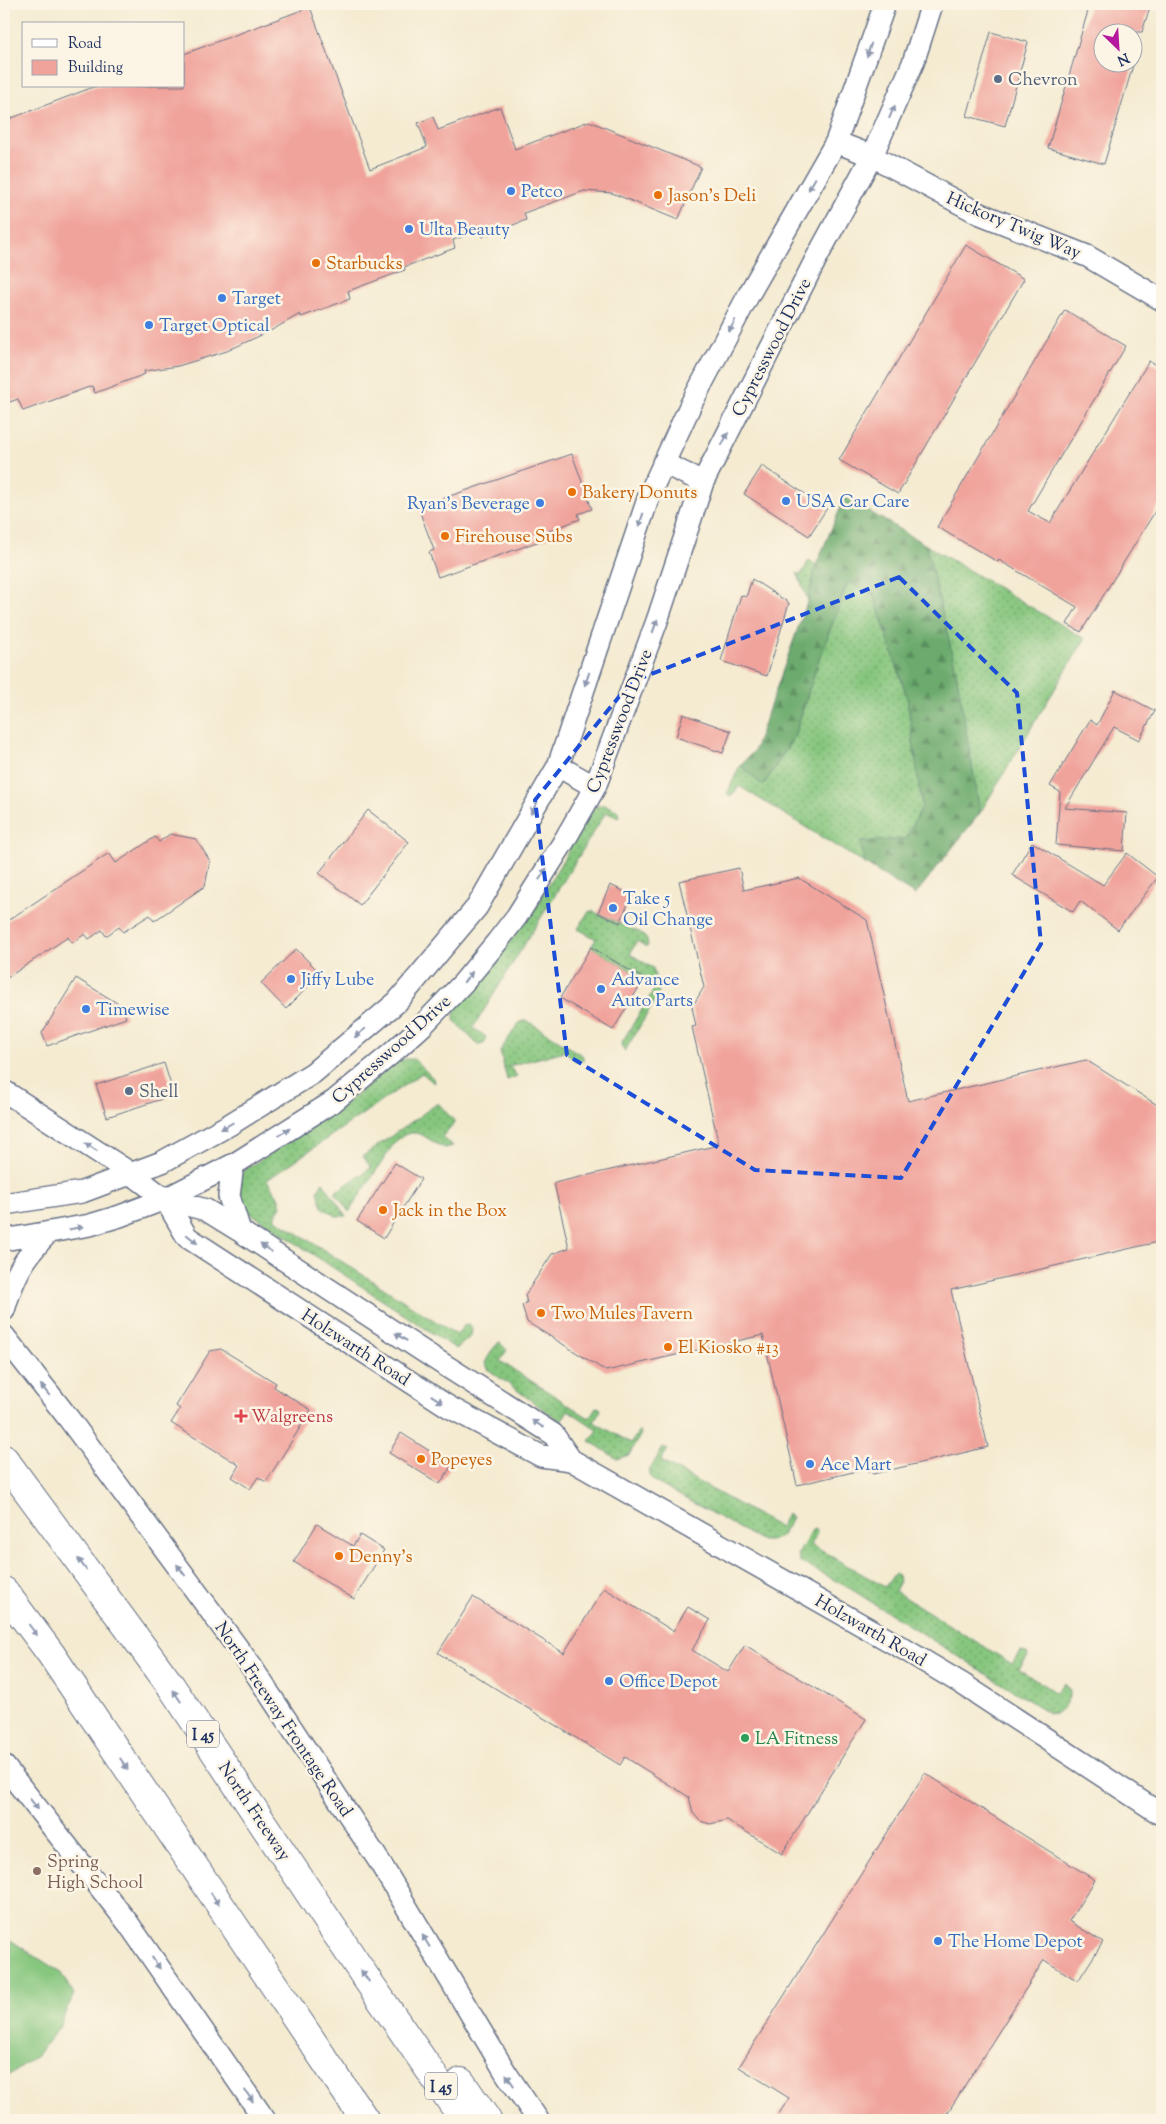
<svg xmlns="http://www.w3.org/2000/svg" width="1166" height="2124" font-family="'Sorts Mill Goudy',serif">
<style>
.grass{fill:url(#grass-dots);stroke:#507a6e}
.forest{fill:url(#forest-firs);stroke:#446d66}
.pitch{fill:#86c67e;stroke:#507a6e}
.building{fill:#f0a39b}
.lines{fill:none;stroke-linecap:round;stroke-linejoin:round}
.secondary-casing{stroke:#677186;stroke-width:24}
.highway-casing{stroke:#677186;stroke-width:30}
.secondary{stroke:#fff;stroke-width:21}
.highway{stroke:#fff;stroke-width:28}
.oneway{fill:#8d97ae}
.marked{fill:none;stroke:#1d4ed8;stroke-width:4;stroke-dasharray:10 6;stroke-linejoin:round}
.service-dot{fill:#5c6f8a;stroke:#fcf5e5;stroke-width:2}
.shop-dot{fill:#3f7fe0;stroke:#fcf5e5;stroke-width:2}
.food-dot{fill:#e8710a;stroke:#fcf5e5;stroke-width:2}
.health-dot{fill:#e0444e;stroke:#fcf5e5;stroke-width:2}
.leisure-dot{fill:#2e9e5b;stroke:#fcf5e5;stroke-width:2}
.education-dot{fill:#8d6e63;stroke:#fcf5e5;stroke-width:2}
.labels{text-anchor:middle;stroke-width:5;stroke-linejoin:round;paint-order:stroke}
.shield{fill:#fcf5e5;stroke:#5e6a86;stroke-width:1}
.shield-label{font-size:16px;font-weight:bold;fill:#1b2f5e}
.service-label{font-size:18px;fill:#4e5e75;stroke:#fcf5e5;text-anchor:start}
.shop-label{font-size:18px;fill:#366cbe;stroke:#fcf5e5;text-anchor:start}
.food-label{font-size:18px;fill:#c56008;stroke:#fcf5e5;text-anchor:start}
.street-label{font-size:18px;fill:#1b2f5e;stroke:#fcf5e5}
.health-label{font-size:18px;fill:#be3a42;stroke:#fcf5e5;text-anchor:start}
.leisure-label{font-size:18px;fill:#27864d;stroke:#fcf5e5;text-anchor:start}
.education-label{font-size:18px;fill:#785e54;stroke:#fcf5e5;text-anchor:start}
</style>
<defs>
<pattern id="grass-dots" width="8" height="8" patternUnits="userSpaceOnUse" patternTransform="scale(1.25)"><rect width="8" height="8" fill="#86c67e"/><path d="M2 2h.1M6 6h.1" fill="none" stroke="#6da16a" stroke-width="1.8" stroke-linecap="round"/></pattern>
<pattern id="forest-firs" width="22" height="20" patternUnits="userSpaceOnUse" patternTransform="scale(1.25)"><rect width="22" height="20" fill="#6cab6d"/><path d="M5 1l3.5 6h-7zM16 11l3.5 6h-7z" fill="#588c5d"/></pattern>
</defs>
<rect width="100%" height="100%" fill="#fcf5e5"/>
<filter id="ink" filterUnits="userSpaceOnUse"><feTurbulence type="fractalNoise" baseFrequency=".02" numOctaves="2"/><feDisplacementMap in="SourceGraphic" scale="10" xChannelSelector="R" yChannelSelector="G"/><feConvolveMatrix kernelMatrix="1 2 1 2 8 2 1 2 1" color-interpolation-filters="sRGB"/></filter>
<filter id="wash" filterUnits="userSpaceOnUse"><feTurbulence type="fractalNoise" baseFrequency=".0096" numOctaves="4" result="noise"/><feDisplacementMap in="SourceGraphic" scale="20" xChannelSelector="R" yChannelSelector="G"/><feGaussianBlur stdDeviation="1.12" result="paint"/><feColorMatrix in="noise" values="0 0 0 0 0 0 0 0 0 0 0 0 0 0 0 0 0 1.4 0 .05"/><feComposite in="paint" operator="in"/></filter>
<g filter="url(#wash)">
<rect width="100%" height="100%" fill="#f4ebd1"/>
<path class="grass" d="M926,545L1085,639L980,813L955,666Z
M809,560L816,565L808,600L797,573L801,575Z
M848,581L874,596L907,697L923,808L906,839L861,842L865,864L739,786L731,797L727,794L740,765L763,786L794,737L818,662Z
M599,805H605L617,810L619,815L618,818L606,812L473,1028L485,1036L486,1040L484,1044H477L454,1020L455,1006L494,962L535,908L593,808Z
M592,911L641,933L647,940L648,946L646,947L637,941L630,954L653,968L659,994L625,1051L621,1045L622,1042L655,988L643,980L644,979L591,947L596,939L578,929L588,912Z
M523,1021H528L583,1056V1060L576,1062L565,1051L509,1066L517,1076L507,1080L500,1051L519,1023Z
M400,1059H414L433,1078L434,1083L422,1073L267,1180L278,1196L281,1206L274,1218L457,1335L463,1326L469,1324L472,1328L471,1336L456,1349L246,1210L239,1201L237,1179L246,1169L337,1110Z
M438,1103L455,1122L442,1137L453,1146L445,1148C425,1140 416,1122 395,1142L349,1212L335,1192L371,1168L363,1156Z
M323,1182L346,1216H336L322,1207L318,1190Z
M499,1342L507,1350L500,1361L589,1418L596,1407L600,1408L601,1410L594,1422L631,1443L639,1431L641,1434L629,1455L617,1459L590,1441L598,1430L568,1410L561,1422L489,1370L485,1363L492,1350Z
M663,1448L668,1449L661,1461L772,1523L780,1527L787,1514L792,1517L781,1537L770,1541H762L655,1482L649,1476L650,1469Z
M815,1529L817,1533L811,1545L885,1587L894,1574L897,1575L900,1581L895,1591L1012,1664L1020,1652L1027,1653L1028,1656L1019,1669L1056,1693L1064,1683L1070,1691C1069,1701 1064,1708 1055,1714L1049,1713L849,1588L800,1562L798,1554L812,1530Z"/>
<path class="forest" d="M845,497L926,545L955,666L980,813L915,895L865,864L860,842L905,839L922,807L907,697L874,596L848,582L818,662L794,737L763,786L740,765L754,751L808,600L816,565Z"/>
<path class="pitch" d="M4,1936L60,1972L74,1994L59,2027L37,2055L4,2079Z"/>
<g id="blocks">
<path class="building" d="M1090,4H1151L1142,32H1104V62H1134L1104,164L1048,148Z
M310,7L370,169L427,147L418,123L433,117L438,130L500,107L515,149L589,121L701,167L678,220L612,193L584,191L524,213L526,220L482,237L479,231L453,240L455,248L404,267L405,270L348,291L350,299L301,317L300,314L272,330L227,351L178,366L144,371L145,374L95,393L92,386L23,411L18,399L4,404V121L96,86H184V54Z
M991,32L1028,42L1005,126L967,116Z
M966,245L1024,279L898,494L839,460Z
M1065,310L1126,346L1028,511L1050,523L1149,361L1162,369V500L1081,632L1067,624L1077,607L999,560L998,562L937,527Z
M572,454L592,509L578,514L580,519L549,531L551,537L438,577L429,552L434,550L418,507Z
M762,466L827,508L809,536L744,494Z
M752,579L789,603L767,676L721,661L741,595L746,597Z
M1115,690L1155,711L1139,740L1114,727L1065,808L1127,813L1124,851L1056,845L1060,792L1050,786L1090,720L1097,725Z
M683,714L731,731L723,753L676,737Z
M368,810L409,842L360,905L319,873Z
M170,834L196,839L210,861L205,886L154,921L150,915L123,932L119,927L106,936L102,930L89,939L85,934L72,943L68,937L4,980V923L109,853L116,863L155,837L159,842Z
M1032,842L1103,885L1127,853L1158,877L1118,930L1080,901L1073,912L1012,875Z
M739,868L744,890L799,878L867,920L908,1101L1086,1060L1162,1108V1241L951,1290L988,1447L873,1474L866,1469L797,1485L763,1335L606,1371L527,1322L522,1305L527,1303L525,1295L552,1254L569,1248L554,1183L719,1145L692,1027L696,1026L692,1007L704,987L679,881Z
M610,885L632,895L620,923L598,913Z
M591,947L644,979L613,1030L560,998Z
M296,949L321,974L286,1009L261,983Z
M76,978L122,1006L126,1018L47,1046L42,1033Z
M164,1063L174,1095L107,1117L96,1085Z
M395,1163L421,1179L384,1238L357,1221Z
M221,1349L276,1383L274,1387L311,1410L266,1482L258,1477L250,1489L232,1477L239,1465L171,1423L180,1409L176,1406L210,1351Z
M401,1433L452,1465L440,1484L389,1453Z
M317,1524L353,1546L360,1535L384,1550L354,1599L294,1562Z
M604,1588L673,1631L688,1607L710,1620L692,1650L728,1672L745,1645L866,1719L782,1854L727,1820L710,1824L700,1821L693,1813L689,1797L625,1757L620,1765L438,1653L473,1597L564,1653Z
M925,1773L1095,1880L1069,1921L1103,1942L1078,1981L1044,1960L943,2120H775L789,2098L739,2067Z"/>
</g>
</g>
<g filter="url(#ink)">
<use href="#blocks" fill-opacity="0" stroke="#677186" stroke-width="1"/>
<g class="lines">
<g class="secondary-casing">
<path id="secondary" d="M836,142L872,156L978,213L1087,256L1162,300
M663,463L703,482
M558,766L595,787
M4,1091L132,1174L165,1199L206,1210L240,1231L435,1359L553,1434L571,1460
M233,1165L229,1196L240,1231
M165,1199L187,1237L449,1407L541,1456L571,1460L904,1649L964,1685L1162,1815
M4,1204L82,1192L162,1162L229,1125L313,1073L397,1002L477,907L558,766L650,493L691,404L749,294L836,142L885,4
M4,1240L90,1225L120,1216L165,1199L236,1163L334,1101L392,1053L423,1025L464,982L497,942L517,916L563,843L595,787L657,621L703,482L817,257L872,156L913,63L932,4
M4,1310C14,1276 23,1259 47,1234
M4,1336L69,1419L251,1666L379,1861L506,2073L538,2120
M4,1766L128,1923L265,2120"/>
</g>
<g class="highway-casing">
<path id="highway" d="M4,1459L171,1686L364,1975L464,2120
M4,1591L51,1654L365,2120
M461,2082L487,2120"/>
</g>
<use href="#secondary" class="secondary"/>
<use href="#highway" class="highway"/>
</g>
<defs><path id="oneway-solid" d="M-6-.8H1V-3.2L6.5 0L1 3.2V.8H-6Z" transform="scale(1.25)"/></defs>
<g class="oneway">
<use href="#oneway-solid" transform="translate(869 50) rotate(109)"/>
<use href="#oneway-solid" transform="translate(892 112) rotate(-66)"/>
<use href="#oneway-solid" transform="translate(812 184) rotate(120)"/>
<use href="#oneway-solid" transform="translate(732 326) rotate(118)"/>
<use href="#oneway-solid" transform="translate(725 439) rotate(-63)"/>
<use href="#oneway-solid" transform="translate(641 520) rotate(109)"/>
<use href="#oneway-solid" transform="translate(655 626) rotate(-70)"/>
<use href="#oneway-solid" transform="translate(587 679) rotate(109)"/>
<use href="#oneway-solid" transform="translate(534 808) rotate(120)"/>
<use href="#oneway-solid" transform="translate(543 874) rotate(-57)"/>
<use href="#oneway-solid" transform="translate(468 977) rotate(-50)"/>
<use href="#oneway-solid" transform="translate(360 1033) rotate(140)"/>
<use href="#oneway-solid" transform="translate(227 1126) rotate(150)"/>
<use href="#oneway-solid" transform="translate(284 1132) rotate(-32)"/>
<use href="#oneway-solid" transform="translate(91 1147) rotate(-147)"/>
<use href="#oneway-solid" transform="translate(76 1228) rotate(-11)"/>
<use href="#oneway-solid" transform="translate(192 1239) rotate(40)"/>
<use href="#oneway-solid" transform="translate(266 1248) rotate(-147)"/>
<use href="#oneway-solid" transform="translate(401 1337) rotate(-147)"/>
<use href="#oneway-solid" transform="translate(45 1390) rotate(-129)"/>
<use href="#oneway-solid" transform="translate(437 1399) rotate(33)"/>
<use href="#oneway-solid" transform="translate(538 1424) rotate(-148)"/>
<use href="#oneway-solid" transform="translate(82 1564) rotate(-126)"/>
<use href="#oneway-solid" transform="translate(181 1570) rotate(-127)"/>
<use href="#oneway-solid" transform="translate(33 1630) rotate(53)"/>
<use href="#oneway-solid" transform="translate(177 1696) rotate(-124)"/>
<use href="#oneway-solid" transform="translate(124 1764) rotate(56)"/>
<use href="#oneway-solid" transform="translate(34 1804) rotate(52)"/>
<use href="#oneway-solid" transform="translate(215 1899) rotate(56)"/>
<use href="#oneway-solid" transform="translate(426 1941) rotate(-121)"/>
<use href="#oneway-solid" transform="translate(156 1963) rotate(55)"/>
<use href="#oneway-solid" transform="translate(365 1976) rotate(-125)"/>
<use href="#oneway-solid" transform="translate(510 2080) rotate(-124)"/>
<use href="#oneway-solid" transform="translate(249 2096) rotate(55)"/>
</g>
</g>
<path class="marked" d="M899,577L1017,693L1041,944L901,1178L755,1170L567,1055L535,800L631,682Z"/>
<g class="service-dot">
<circle cx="998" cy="79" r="5"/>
<circle cx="129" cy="1091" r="5"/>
</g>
<g class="shop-dot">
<circle cx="511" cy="191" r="5"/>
<circle cx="409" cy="229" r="5"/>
<circle cx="222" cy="298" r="5"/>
<circle cx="149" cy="325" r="5"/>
<circle cx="786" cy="501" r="5"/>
<circle cx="540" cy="503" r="5"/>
<circle cx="613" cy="908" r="5"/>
<circle cx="291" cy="979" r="5"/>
<circle cx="601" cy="989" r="5"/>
<circle cx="86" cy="1009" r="5"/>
<circle cx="810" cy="1464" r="5"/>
<circle cx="609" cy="1681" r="5"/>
<circle cx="938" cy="1941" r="5"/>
</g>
<g class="food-dot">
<circle cx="658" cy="195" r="5"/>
<circle cx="316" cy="263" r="5"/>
<circle cx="572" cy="492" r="5"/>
<circle cx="445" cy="536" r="5"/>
<circle cx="383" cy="1210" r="5"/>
<circle cx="541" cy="1313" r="5"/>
<circle cx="668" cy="1347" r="5"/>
<circle cx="421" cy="1459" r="5"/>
<circle cx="339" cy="1556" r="5"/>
</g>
<path class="health-dot" d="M238.5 1408.5h5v5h5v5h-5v5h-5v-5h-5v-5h5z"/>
<circle class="leisure-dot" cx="745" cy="1738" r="5"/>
<circle class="education-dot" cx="37" cy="1871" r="5"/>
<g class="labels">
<g class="shield">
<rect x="187" y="1720.5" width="32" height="27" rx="4"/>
<rect x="425" y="2072.5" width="32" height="27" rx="4"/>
</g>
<g class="shield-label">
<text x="203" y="1740">I 45</text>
<text x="441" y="2092">I 45</text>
</g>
<g class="service-label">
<text x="1008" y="85">Chevron</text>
<text x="139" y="1097">Shell</text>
</g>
<g class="shop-label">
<text x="521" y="197">Petco</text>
<text x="419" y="235">Ulta Beauty</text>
<text x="232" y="304">Target</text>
<text x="159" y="331">Target Optical</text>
<text x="796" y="507">USA Car Care</text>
<text x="530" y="509" text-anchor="end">Ryan's Beverage</text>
<text x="623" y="904">Take 5<tspan x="623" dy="21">Oil Change</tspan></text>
<text x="301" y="985">Jiffy Lube</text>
<text x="611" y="985">Advance<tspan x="611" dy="21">Auto Parts</tspan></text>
<text x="96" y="1015">Timewise</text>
<text x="820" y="1470">Ace Mart</text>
<text x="619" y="1687">Office Depot</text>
<text x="948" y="1947">The Home Depot</text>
</g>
<g class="food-label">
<text x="668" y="201">Jason's Deli</text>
<text x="326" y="269">Starbucks</text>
<text x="582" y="498">Bakery Donuts</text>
<text x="455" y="542">Firehouse Subs</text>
<text x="393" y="1216">Jack in the Box</text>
<text x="551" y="1319">Two Mules Tavern</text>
<text x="678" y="1353">El Kiosko #13</text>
<text x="431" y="1465">Popeyes</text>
<text x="349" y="1562">Denny's</text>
</g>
<g class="street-label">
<text transform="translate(1014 225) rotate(23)" y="6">Hickory Twig Way</text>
<text transform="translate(771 347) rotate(-63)" y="6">Cypresswood Drive</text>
<text transform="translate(619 721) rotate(-69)" y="6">Cypresswood Drive</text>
<text transform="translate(391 1049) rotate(-42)" y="6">Cypresswood Drive</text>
<text transform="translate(356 1347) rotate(33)" y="6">Holzwarth Road</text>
<text transform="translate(871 1630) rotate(30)" y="6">Holzwarth Road</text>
<text transform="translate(284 1719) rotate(56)" y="6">North Freeway Frontage Road</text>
<text transform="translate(255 1811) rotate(56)" y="6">North Freeway</text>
</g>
<g class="health-label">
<text x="251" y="1422">Walgreens</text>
</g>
<g class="leisure-label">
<text x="755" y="1744">LA Fitness</text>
</g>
<g class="education-label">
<text x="47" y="1867">Spring<tspan x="47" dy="21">High School</tspan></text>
</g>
</g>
<rect width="1166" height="2124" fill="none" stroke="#fcf5e5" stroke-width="20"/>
<rect x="22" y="22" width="162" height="65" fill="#fcf5e5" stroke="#a2a6af"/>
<rect x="32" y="39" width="25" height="8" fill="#ffffff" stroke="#a2a6af"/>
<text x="68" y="48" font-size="15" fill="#1b2f5e">Road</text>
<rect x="32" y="60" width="25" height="15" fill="#f0a39b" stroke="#a2a6af"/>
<text x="68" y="72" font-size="15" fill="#1b2f5e">Building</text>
<g transform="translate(1118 48) rotate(155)"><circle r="24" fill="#fcf5e5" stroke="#a2a6af"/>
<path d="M0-4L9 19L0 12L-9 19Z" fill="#b5179e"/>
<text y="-8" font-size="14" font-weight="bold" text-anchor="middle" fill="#1b2f5e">N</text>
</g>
</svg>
